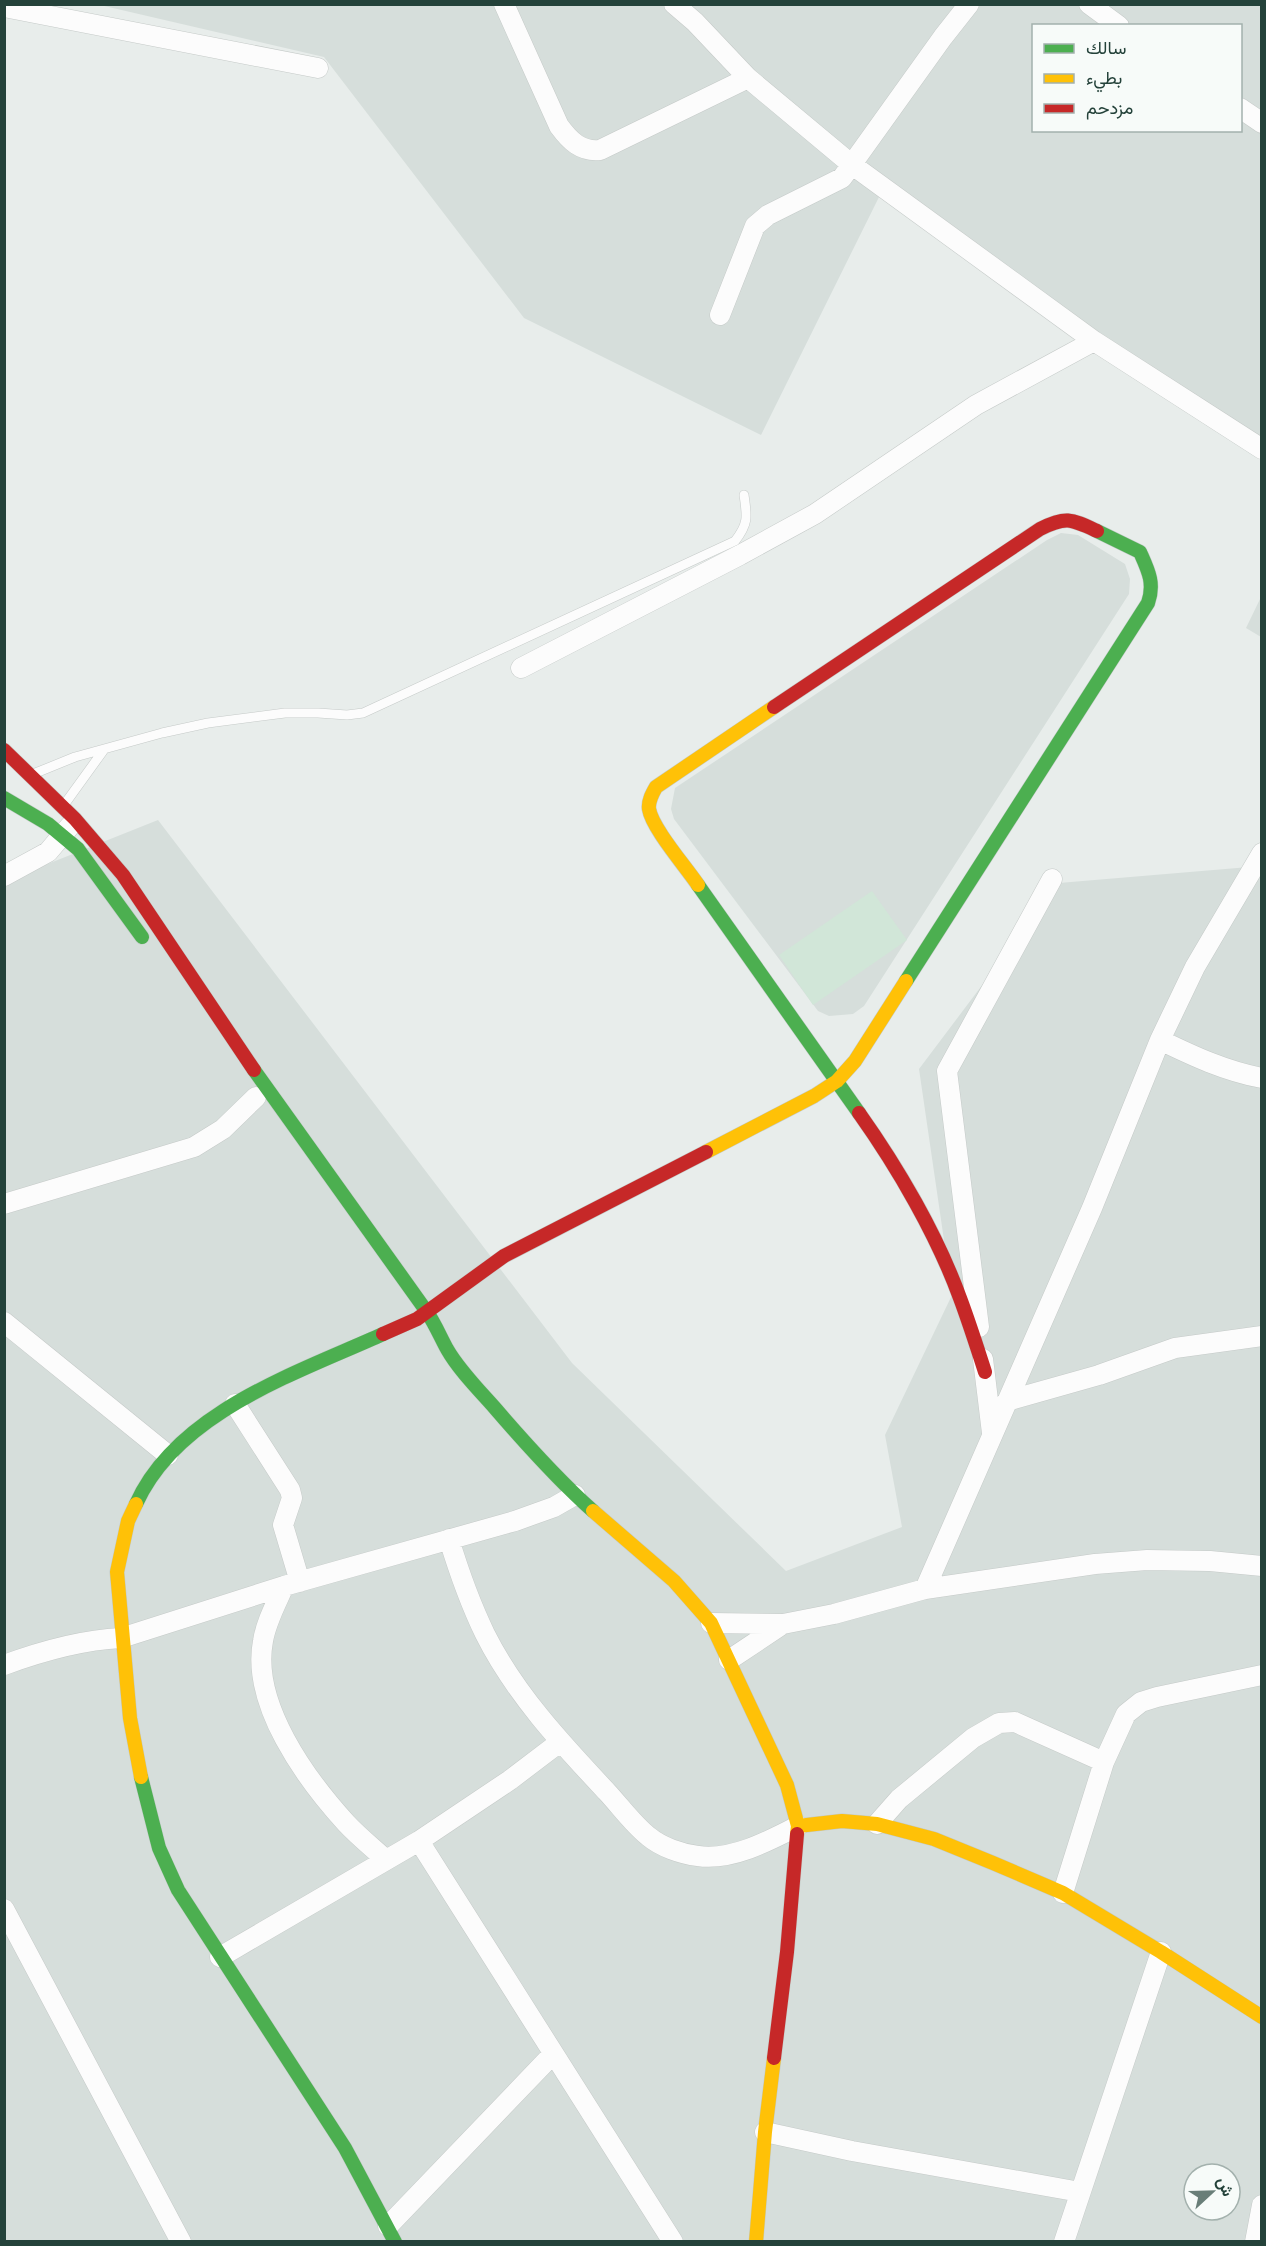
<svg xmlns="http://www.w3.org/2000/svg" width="1266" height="2246" font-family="Lato,Vazirmatn,sans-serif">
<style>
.built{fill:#d6dedb;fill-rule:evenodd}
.green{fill:#d1e6d8}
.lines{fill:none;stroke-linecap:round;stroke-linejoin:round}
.lane-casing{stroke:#c5cac8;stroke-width:10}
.street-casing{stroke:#c5cac8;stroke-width:21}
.fast-casing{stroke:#c3cbc8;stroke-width:15}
.slow-casing{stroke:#c3cbc8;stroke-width:15}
.jam-casing{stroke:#c3cbc8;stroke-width:15}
.lane{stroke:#fcfcfc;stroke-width:9}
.street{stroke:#fcfcfc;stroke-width:20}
.fast{stroke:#4caf50;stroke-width:14}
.slow{stroke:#ffc107;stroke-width:14}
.jam{stroke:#c62828;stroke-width:14}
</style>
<rect width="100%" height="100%" fill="#e8edeb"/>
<path class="built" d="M100,5H1261V453L881,193L761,435L524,318L324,57ZM1034,26H1240V130H1034Z
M1061,533L1078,535L1125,564L1130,579L1129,594L864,1006L853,1014L829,1016L818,1011L674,819L671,809L675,788L1047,540Z
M1261,597V637L1246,628Z
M158,820L572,1363L786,1571L902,1527L885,1435L952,1295L919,1069L1059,883L1261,866V2241L5,2242V881ZM1194,2174H1230V2210H1194Z"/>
<path class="green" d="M872,891L907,940L813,1005L779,955Z"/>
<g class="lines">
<g class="lane-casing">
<path id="lane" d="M33,774L75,757L162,733L208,723L285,713H318L347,715L363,713L735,541C749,523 747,516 744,495
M64,805L103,751"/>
</g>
<g class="street-casing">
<path id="street" d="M504,4L559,126C570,141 581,152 600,150L748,78
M674,4L695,22L748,78L851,164L1094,341L1262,449
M1089,4L1119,26
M4,7L318,68
M1240,108L1262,123
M720,315L755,226L768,215L842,178L943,37L969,4
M521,668L740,555L815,514L976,405L1094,341
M4,876L48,852L70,826
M1160,1040C1193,1056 1225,1071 1262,1078
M4,1204L194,1147L223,1129L256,1097
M4,1322L168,1455
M979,1327L947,1071L1052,879
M983,1359L992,1433
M1007,1401L1099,1375L1175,1348L1262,1336
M235,1404L290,1490L292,1498L283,1525L300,1582
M449,1539C459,1572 470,1603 485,1634C515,1694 562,1744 607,1792C620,1806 633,1824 648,1836C661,1847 681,1854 698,1856C731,1861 769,1841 798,1826
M284,1586C276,1604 266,1622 263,1641C251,1704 306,1779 346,1823C358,1836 373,1848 386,1860
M925,1589L1092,1208L1160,1040L1195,967L1262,853
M711,1623L783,1624L834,1614L925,1589L1095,1564L1147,1560L1210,1561L1262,1566
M729,1660L783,1624
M4,1665C42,1651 81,1640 121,1638L284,1586L515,1521L554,1507L575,1495
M877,1824L899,1799L973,1738L999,1723L1015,1722L1104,1762
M419,1841L673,2242
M1063,1893L1104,1762L1126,1714L1141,1702L1157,1697L1262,1675
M4,1909L181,2242
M220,1957L419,1841L510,1780L560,1742
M765,2132L852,2151L1080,2192
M388,2226L553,2054
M1064,2242L1161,1952
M1255,2242L1262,2205"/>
</g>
<g class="fast-casing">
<path id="fast" d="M4,798L48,824L78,849L142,937
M698,885L859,1113
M906,981L1148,603C1155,583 1148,570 1140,552L1097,531
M254,1070L427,1312C435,1324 440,1336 447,1349C459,1370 478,1389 494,1407C525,1443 557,1479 593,1511
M136,1504C177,1412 297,1373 383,1334
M141,1777L159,1848L178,1890L345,2148L395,2242"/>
</g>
<g class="slow-casing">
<path id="slow" d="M698,885C686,867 652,828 649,809C648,801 652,794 656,787L774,707
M706,1152L814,1096L837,1081L855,1061L906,981
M136,1504L128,1521L117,1572L130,1718L141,1777
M593,1511L674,1581L711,1623L787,1785L798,1826L797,1834
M798,1826L842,1821L877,1824L934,1839L993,1863L1063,1893L1161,1952L1262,2017
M756,2242L765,2132L774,2058"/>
</g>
<g class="jam-casing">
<path id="jam" d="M774,707L1040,529C1066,516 1071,519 1097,531
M4,750L75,819L123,875L254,1070
M859,1113C898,1168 937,1235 960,1298C969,1322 977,1347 985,1372
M383,1334L417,1319L504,1256L706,1152
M774,2058L787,1952L797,1834"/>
</g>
<use href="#lane" class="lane"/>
<use href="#street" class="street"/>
<use href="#fast" class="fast"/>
<use href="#slow" class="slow"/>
<use href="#jam" class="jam"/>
</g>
<rect width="1266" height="2246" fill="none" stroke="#24423a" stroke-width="12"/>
<rect x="1032" y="24" width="210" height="108" fill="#f7fbf9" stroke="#a3b1ad" stroke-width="1.5"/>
<rect x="1044" y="44" width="30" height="9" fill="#4caf50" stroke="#a3b1ad" stroke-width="1.5"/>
<text x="1086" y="54" font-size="18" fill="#24423a">سالك</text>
<rect x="1044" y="74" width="30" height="9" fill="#ffc107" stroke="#a3b1ad" stroke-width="1.5"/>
<text x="1086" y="84" font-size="18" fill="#24423a">بطيء</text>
<rect x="1044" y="104" width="30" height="9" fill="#c62828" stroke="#a3b1ad" stroke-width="1.5"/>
<text x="1086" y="114" font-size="18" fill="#24423a">مزدحم</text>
<g transform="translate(1212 2192) rotate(68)"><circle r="28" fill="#f7fbf9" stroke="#a3b1ad" stroke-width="1.5"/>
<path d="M0-4.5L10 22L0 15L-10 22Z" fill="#697e78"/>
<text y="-9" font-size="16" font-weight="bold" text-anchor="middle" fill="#24423a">ش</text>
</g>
</svg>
